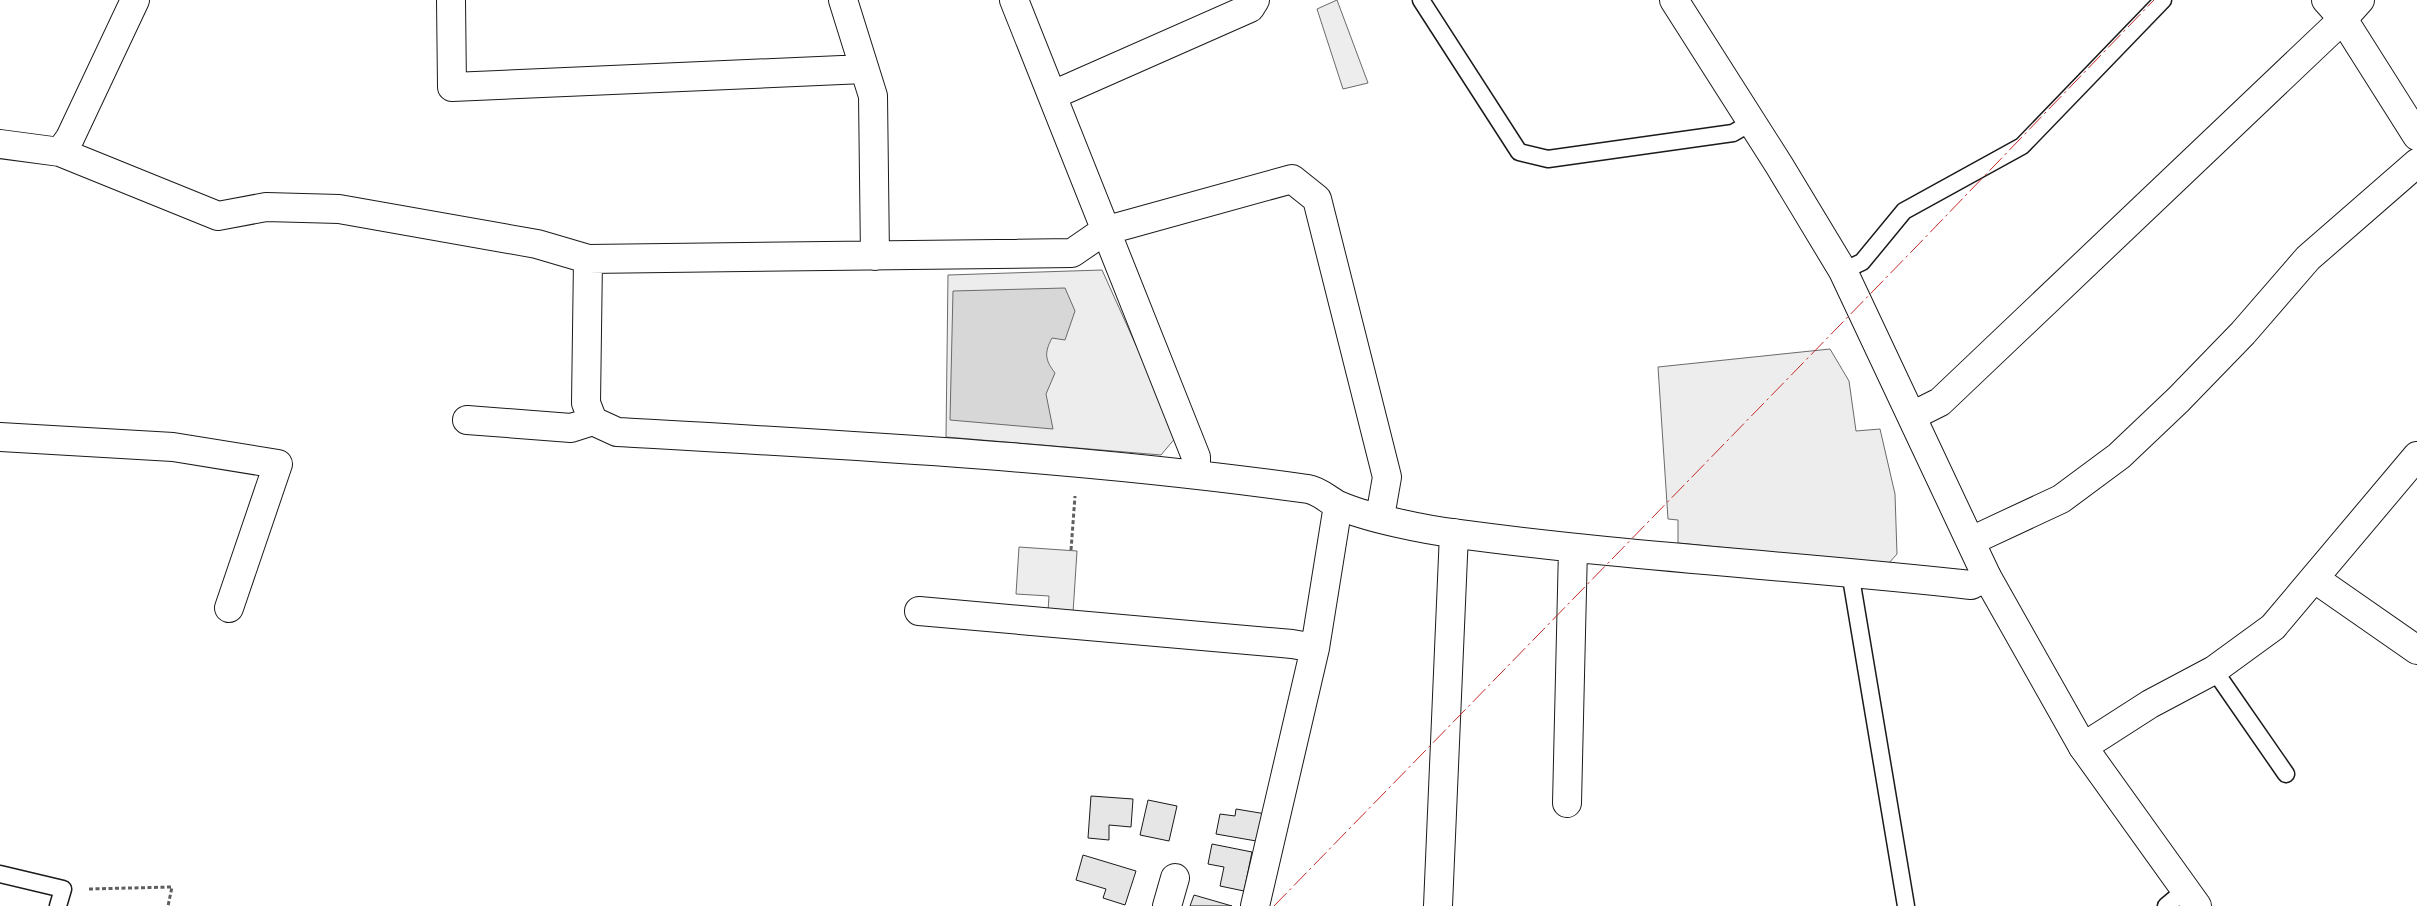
<svg xmlns="http://www.w3.org/2000/svg" width="2417" height="906" font-family="'PT Sans',sans-serif">
<style>
.built{fill:#ededed;stroke:#6a6a6a}
.water{fill:#d7d7d7;stroke:#6a6a6a}
.building{fill:#e6e6e6;stroke:#1a1a1a}
.lines{fill:none;stroke-linecap:round;stroke-linejoin:round}
.lane-casing{stroke:#1a1a1a;stroke-width:19}
.street-casing{stroke:#1a1a1a;stroke-width:30}
.secondary-casing{stroke:#1a1a1a;stroke-width:30}
.path{stroke:#5f5f5f;stroke-width:3;stroke-dasharray:4 2.5;stroke-linecap:butt}
.lane{stroke:#fff;stroke-width:16}
.street{stroke:#fff;stroke-width:28}
.secondary{stroke:#fff;stroke-width:28}
.power{stroke:#c62828;stroke-width:1;stroke-dasharray:18 4 2.5 4;stroke-linecap:butt}
</style>
<rect width="100%" height="100%" fill="#fff"/>
<path class="built" d="M1337,0L1368,83L1343,89L1317,9Z
M1102,270L1177,436L1161,455L946,437L948,275Z
M1830,349L1849,381L1856,431L1880,429L1895,494L1897,554L1888,564L1678,543V520L1668,519L1658,367Z
M1019,547L1077,551L1073,613L1048,611L1049,596L1016,594Z"/>
<path class="water" d="M1065,288L1075,311L1065,340L1052,338C1044,353 1045,360 1055,373L1046,394L1053,429L950,420L953,291Z"/>
<path class="building" d="M1091,796L1133,799L1131,827L1109,825V840L1088,838Z
M1148,800L1177,806L1169,841L1140,835Z
M1236,809L1266,814L1262,842L1216,834L1220,814L1235,816Z
M1212,844L1252,852L1244,891L1220,886L1224,867L1208,864Z
M1083,855L1136,871L1125,905L1103,898L1106,889L1076,880Z
M1194,895L1232,906H1190Z"/>
<g class="lines">
<g class="lane-casing">
<path id="lane" d="M1421,0L1519,152L1548,159L1733,133L1752,122
M1843,271L1862,262L1904,211L2022,146L2163,0
M1850,572L1906,906
M2214,670L2286,774
M0,874L63,889L58,906
M2166,906L2185,890"/>
</g>
<g class="street-casing">
<path id="street" d="M451,0L452,87L864,69
M843,0L873,96L875,256
M1014,0L1196,457V474
M2326,0L2343,19L2417,136
M1053,95L1250,8L1255,0
M0,144L60,152L218,216L266,207L339,209L537,244L588,259L586,403L593,421
M60,152L70,138L135,0
M588,259L1072,253L1104,231L1292,179L1317,199L1387,477L1380,517
M1912,416L1940,402L2343,19L2360,0
M467,420L571,428L593,421L617,432C848,445 1079,457 1308,489C1320,491 1328,500 1338,505C1367,518 1426,530 1459,534C1629,557 1800,566 1971,585L1987,577
M0,437L173,447L278,464L229,608
M1971,541L2061,499L2119,456L2178,400L2243,333L2308,258L2417,163
M2315,579L2417,650
M919,611L1292,644L1315,648
M2083,747L2150,704L2214,670L2273,627L2417,456
M1567,803L1573,548
M1167,906L1175,878
M1255,906L1315,648L1338,505
M1438,906L1454,533"/>
</g>
<g class="secondary-casing">
<path id="secondary" d="M1674,0L1779,165L1843,271L1987,577L2083,747L2197,906"/>
</g>
<path class="path" d="M1071,550L1075,496
M89,889L172,887L168,906"/>
<use href="#lane" class="lane"/>
<use href="#street" class="street"/>
<use href="#secondary" class="secondary"/>
<path class="power" d="M1274,906L1915,248L2154,0"/>
</g>
</svg>
